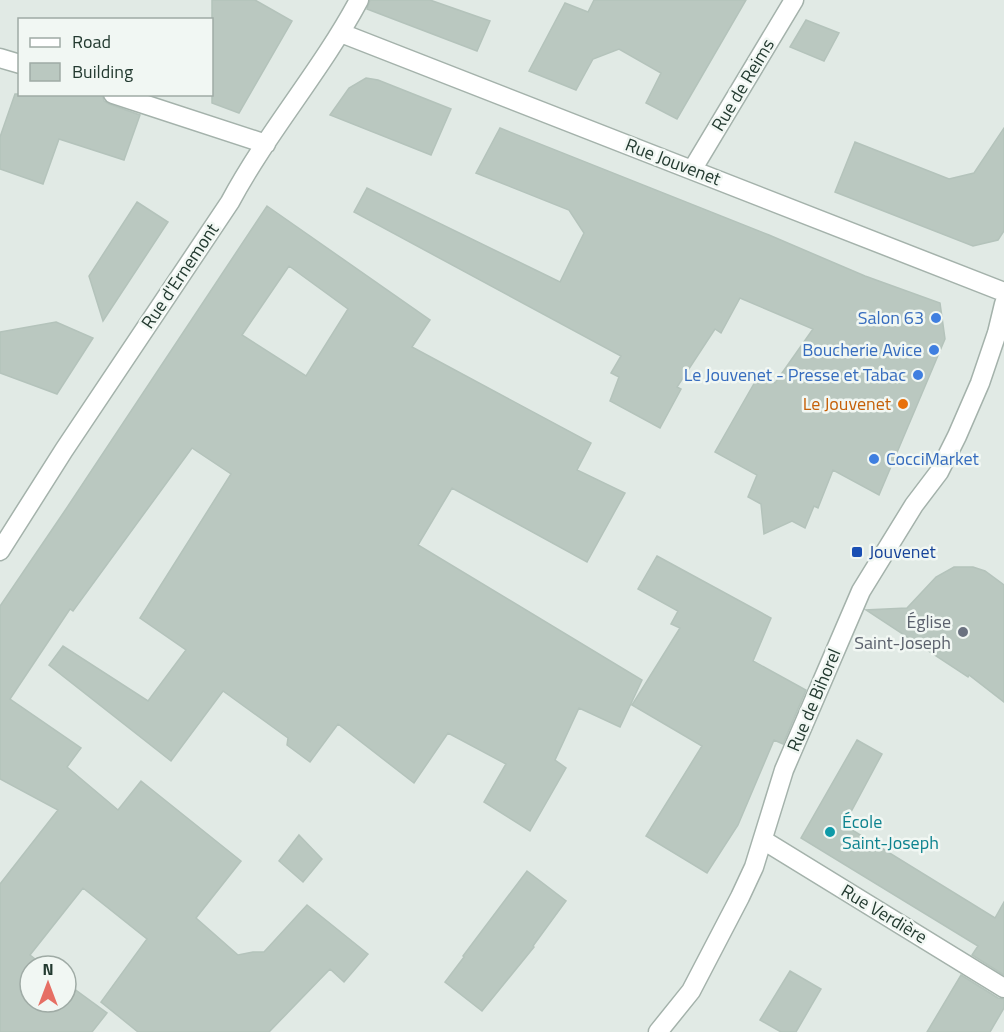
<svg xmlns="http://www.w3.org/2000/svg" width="1004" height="1032" font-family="'Titillium Web',sans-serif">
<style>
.building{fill:#bac8c0;stroke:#b4c3bb;stroke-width:1.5;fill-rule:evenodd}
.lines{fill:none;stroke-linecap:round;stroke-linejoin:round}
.minor-casing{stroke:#a4b2ab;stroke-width:21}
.minor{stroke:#fff;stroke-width:18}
.shop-dot{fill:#3f7fe0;stroke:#f1f7f3;stroke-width:2}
.food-dot{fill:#e8710a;stroke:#f1f7f3;stroke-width:2}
.transit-dot{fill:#1a4fb4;stroke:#f1f7f3;stroke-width:2}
.worship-dot{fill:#6b7280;stroke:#f1f7f3;stroke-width:2}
.culture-dot{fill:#0f9aa8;stroke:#f1f7f3;stroke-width:2}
.labels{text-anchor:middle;stroke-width:5;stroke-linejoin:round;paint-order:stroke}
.street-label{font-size:18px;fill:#233a30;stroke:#f1f7f3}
.shop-label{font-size:18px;fill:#366cbe;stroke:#f1f7f3;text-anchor:end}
.food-label{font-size:18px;fill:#c56008;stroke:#f1f7f3;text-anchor:end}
.transit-label{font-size:18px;fill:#164399;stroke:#f1f7f3;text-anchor:start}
.worship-label{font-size:18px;fill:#5b616d;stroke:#f1f7f3;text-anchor:end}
.culture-label{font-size:18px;fill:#0d838f;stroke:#f1f7f3;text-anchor:start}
</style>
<rect width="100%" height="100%" fill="#e1eae5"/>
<path class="building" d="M212,0H255L292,21L239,113L212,103Z
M370,0H430L490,21L477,51L367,9Z
M594,0H746L677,119L646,103L661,73L619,49L593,59L576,90L529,71L565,3L588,12Z
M806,20L839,33L824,61L790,47Z
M366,78L378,80L451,109L431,155L330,115L349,88Z
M15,94H102L104,101L109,104L140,115L124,160L59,139L43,184L0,169V137Z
M500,128L769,235L865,276L940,303L945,339L879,495L833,470L818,508L814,506L805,528L792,521L764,534L761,504L748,497L757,475L715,452L759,375L775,383L813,329L740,298L721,333L715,329L677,387L681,389L660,428L610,401L619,377L611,373L621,356L354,212L367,188L560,282L584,233L569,210L476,173Z
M1004,128V231L998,240L973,246L835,192L855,142L949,179L974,173Z
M137,202L168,222L103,321L89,276Z
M267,206L430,320L412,347L591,443L577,470L625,493L587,562L452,488L418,545L642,680L620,727L579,708L555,760L566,768L530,831L484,802L506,764L448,733L414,783L338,724L310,762L287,745L288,738L223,691L171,761L49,665L63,646L148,701L186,650L140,618L231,474L192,448L73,611L70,609L10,699L81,748L67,767L118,810L141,781L241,861L196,918L238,955L253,952H264L307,905L368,954L344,982L330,969L269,1032H138L101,1002L147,939L83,888L30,955L44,966H30V1002H66V983L107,1013L92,1032H0V884L58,810L0,779V606L64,512ZM289,266L348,309L306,376L242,335Z
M56,322L93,338L57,394L0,373V332Z
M657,556L771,618L753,661L806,690L783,744L774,740L738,825L707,873L646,836L702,746L632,705L680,628L671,624L678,611L638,589Z
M954,567H973L985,571L1004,585V702L969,675L968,677L866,610L907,608L936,577Z
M857,740L882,754L844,825L995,918L1004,902V975L972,955L978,946L801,838Z
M299,835L322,859L303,882L279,861Z
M527,871L566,901L533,946L534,947L482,1011L445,982L464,957L463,956Z
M790,971L821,989L796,1032H781L760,1020Z
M961,975L998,998L1004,999V1008L990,1032H927Z"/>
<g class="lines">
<g class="minor-casing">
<path id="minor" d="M341,33L1004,292
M0,58L20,64
M113,94L266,144
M692,170L794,0
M0,551L64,450L230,202C268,131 321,71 359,0
M763,840L1004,988
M658,1032L691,991L740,897L754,867L784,770L861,591L914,505L939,472L957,436L980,383L997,333L1004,304"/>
</g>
<use href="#minor" class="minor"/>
</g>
<g class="shop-dot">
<circle cx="936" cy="318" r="6"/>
<circle cx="934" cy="350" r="6"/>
<circle cx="918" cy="375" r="6"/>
<circle cx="874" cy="459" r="6"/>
</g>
<circle class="food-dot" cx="903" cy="404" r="6"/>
<rect class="transit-dot" x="851" y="546" width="12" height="12" rx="3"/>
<circle class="worship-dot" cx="963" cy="632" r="6"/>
<circle class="culture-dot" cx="830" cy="832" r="6"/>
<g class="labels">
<g class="street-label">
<text transform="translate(743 85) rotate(-59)" y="6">Rue de Reims</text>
<text transform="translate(673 162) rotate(21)" y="6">Rue Jouvenet</text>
<text transform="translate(180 276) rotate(-56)" y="6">Rue d'Ernemont</text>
<text transform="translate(814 700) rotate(-67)" y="6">Rue de Bihorel</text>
<text transform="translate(884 914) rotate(31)" y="6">Rue Verdière</text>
</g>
<g class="shop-label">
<text x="924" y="324">Salon 63</text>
<text x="922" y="356">Boucherie Avice</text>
<text x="906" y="381">Le Jouvenet - Presse et Tabac</text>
<text x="886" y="465" text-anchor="start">CocciMarket</text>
</g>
<g class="food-label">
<text x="891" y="410">Le Jouvenet</text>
</g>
<g class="transit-label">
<text x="869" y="558">Jouvenet</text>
</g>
<g class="worship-label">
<text x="951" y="628">Église<tspan x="951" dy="21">Saint-Joseph</tspan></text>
</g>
<g class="culture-label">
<text x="842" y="828">École<tspan x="842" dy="21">Saint-Joseph</tspan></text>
</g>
</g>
<rect x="18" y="18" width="195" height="78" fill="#f1f7f3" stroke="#9faba5" stroke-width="1.5"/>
<rect x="30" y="38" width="30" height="9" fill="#ffffff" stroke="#9faba5" stroke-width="1.5"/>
<text x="72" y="48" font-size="18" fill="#233a30">Road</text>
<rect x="30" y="63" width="30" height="18" fill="#bac8c0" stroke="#9faba5" stroke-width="1.5"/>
<text x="72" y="78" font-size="18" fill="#233a30">Building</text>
<g transform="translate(48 984)"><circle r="28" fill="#f1f7f3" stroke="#9faba5" stroke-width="1.5"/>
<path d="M0-4.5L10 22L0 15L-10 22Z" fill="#e66f64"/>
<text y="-9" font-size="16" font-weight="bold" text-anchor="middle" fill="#233a30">N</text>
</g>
</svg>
